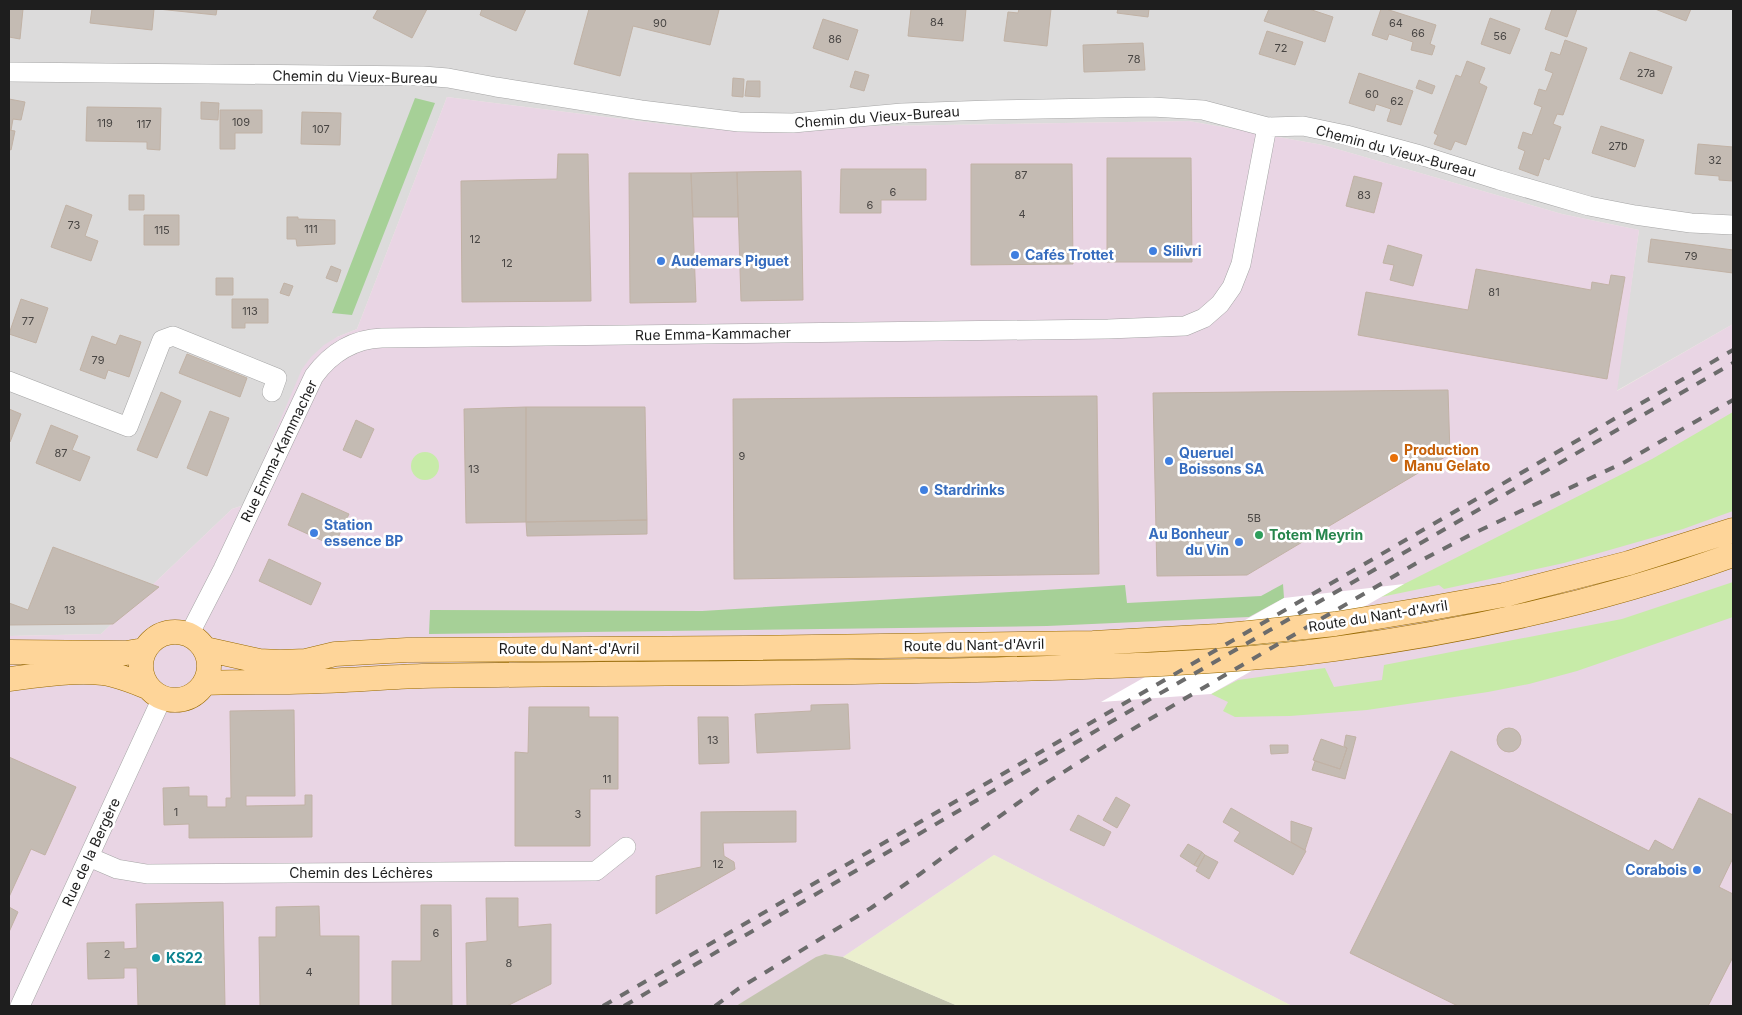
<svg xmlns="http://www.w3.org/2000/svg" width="1742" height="1015" font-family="Inter,sans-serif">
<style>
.residential{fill:#dcdbdb}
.industrial{fill:#e9d5e4}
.construction{fill:#c3c4af}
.farmland{fill:#ebefce}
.grass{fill:#c7eba8}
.forest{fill:#a6d097}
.pier{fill:#fff}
.building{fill:#c4bbb3;stroke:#c1b2a5}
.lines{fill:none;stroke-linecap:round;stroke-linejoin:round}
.minor-casing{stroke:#a5a5a5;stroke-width:20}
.major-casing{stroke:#986a00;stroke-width:25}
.minor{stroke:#fff;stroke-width:19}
.major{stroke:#fed599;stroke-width:24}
.rail{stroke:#6c6c6c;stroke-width:4;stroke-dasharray:10 10;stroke-linecap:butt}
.shop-dot{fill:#3f7fe0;stroke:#fff;stroke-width:2}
.food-dot{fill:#e8710a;stroke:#fff;stroke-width:2}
.leisure-dot{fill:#2e9e5b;stroke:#fff;stroke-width:2}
.culture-dot{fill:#0f9aa8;stroke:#fff;stroke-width:2}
.labels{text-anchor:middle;stroke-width:5;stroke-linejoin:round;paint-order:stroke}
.number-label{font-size:11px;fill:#484543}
.street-label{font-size:14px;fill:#1e1e1e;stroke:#fff}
.shop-label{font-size:14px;font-weight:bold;fill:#366cbe;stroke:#fff;text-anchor:start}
.food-label{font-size:14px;font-weight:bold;fill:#c56008;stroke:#fff;text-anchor:start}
.leisure-label{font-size:14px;font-weight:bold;fill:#27864d;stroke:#fff;text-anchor:start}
.culture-label{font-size:14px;font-weight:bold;fill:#0d838f;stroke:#fff;text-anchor:start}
</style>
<rect width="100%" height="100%" fill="#efece3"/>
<path class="residential" d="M9,9H1733V324L1616,391L1639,230L1562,214L1323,145L1189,121L703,129L447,97L357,329L337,337L244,505L232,509L101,634L9,636Z"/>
<path class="industrial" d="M447,97L703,129L1189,121L1323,145L1562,214L1639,230L1617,391L1733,324V1006H1292L994,855L843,957L825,954L736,1006H9V636L101,634L232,509L244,505L302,369L311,357L324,345L337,337L357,329Z"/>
<path class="construction" d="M825,954L843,957L958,1006H736L816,957Z"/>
<path class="farmland" d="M994,855L1292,1006H958L843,957Z"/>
<path class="grass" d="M1733,412V511L1683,529L1564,563L1444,589L1439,585L1381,597L1404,584L1652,459Z
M411 466a14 14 0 1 1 28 0a14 14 0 1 1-28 0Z
M1733,582V617L1577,671L1529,684L1488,692L1367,710L1290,716L1235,717L1223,711L1228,702L1211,694L1238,680L1325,668L1334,687L1382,680L1384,665L1622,619Z"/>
<path class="forest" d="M415,98L435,103L352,315L332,313Z
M1283,584L1284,598L1249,617L1047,626L429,634L430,610L702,611L1125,585L1127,603L1261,596Z"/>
<path class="pier" d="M1404,584L1211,694L1101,702L1284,598Z"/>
<path class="building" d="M9,9H23L20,39L9,37Z
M92,9H154L152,30L90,23Z
M158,9H217L216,15Z
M378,9H427L412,38L373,18Z
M482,9H526L516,31L480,15Z
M589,9H715L719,10L710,45L633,26L620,76L574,64Z
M911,9H966L963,41L908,36Z
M1019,9H1051L1047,46L1004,41L1008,12L1018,13Z
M1118,9H1149L1148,17L1117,13Z
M1269,9H1309L1333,17L1325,42L1264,21Z
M1381,9H1386L1436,25L1430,44L1435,46L1432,55L1411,50L1413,42L1389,34L1387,40L1372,35Z
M1552,9H1577L1567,37L1545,29Z
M1655,9H1691L1686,21Z
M1490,18L1520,29L1510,54L1481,44Z
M823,19L858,30L848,60L813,48Z
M1267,31L1303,42L1295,65L1259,54Z
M1565,40L1587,48L1563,115L1557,114L1553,124L1561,127L1549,160L1544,158L1538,176L1519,169L1525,151L1518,148L1523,132L1532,135L1542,107L1534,104L1539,89L1546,91L1553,73L1545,70L1551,52L1560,55Z
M1143,43L1145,70L1084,72L1083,45Z
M1630,52L1672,67L1662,94L1620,79Z
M1467,61L1485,68L1479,83L1487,87L1466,145L1455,141L1451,150L1434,144L1438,135L1434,133L1456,75L1461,77Z
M855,71L869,75L864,91L850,87Z
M1359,73L1413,91L1401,125L1387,121L1391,109L1376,104L1374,111L1349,103Z
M733,78L744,79L743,97L732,96Z
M1419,80L1435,86L1432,94L1416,88Z
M747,81H760V97L745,96Z
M9,99L25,102L21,120L13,119L11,130H9Z
M201,102L219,103L218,120L201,119Z
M87,107L161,108L160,150L147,149V142L86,141Z
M220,110H262V133H235V149H220Z
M302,112L341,113L340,145L301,144Z
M1601,126L1644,140L1635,167L1592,153Z
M9,130L15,131L11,150L9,149Z
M1698,144L1733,147V181L1719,180V176L1695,174Z
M558,154H588L591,301L462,302L461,181L557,179Z
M1107,158H1191L1192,262H1107Z
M971,164H1072L1073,264L971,265Z
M841,169H926V200H881V213H840Z
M801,171L803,300L741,301L737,172Z
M737,172L738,217H693L691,173Z
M629,173H691L696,302L630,303Z
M1354,176L1382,183L1374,213L1346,206Z
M129,195H144V210H129Z
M66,205L92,215L85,236L98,241L91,261L51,247Z
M144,215H179V245H144Z
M287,217H298V219L335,220V244L297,246L296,239H287Z
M1651,239L1733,250V273L1648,262Z
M1388,245L1422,255L1413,286L1390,280L1394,265L1383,263Z
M331,266L341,270L337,282L326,278Z
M1476,269L1591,290L1592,282L1609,285L1611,275L1625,277L1607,379L1358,335L1366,292L1468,310Z
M216,278H233V295H216Z
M284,283L293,286L289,296L280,293Z
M21,299L48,308L36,343L9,334Z
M232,299H268V323H245V328H232Z
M120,335L141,342L129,377L108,370L105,379L80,370L92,336L116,345Z
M187,354L247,378L240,397L179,373Z
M1448,390L1450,454L1247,575L1157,576L1153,393Z
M161,392L181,401L157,458L137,450Z
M1097,396L1099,574L734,579L733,399Z
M526,407H645L647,520L526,522Z
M526,407V522L466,523L464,409Z
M9,409L21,414L10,442L9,441Z
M210,411L229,418L207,476L187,468Z
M356,420L374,429L361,458L343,450Z
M51,425L78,436L72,450L90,457L80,481L36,463Z
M302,493L349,514L334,546L288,525Z
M647,520V534L527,536L526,522Z
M53,547L159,587L113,624L9,625V603L28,610Z
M269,559L321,583L311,605L259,581Z
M848,704L850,749L757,753L755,714L811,711V705Z
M529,707H589V717H618V789H590V846H515V752L528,753Z
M294,710L295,796H246V806L305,805V795H312V837L189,838V824L164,825L163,788L189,787V796H207V807H226V798H231L230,711Z
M698,717H728L729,763L699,764Z
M1497 740a12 12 0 1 1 24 0a12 12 0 1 1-24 0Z
M1346,735L1356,737L1345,779L1312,770L1315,761L1340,769L1347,748L1344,746Z
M1321,739L1347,748L1340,769L1313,760Z
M1270,745H1288V753L1271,754Z
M1451,751L1649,851L1655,840L1673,850L1699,798L1733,815V858L1719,887L1733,894V957L1708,1006H1458L1350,953Z
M9,757L76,787L45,855L31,849L9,897Z
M1116,797L1130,805L1117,828L1103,820Z
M1231,808L1306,851L1293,875L1234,841L1240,832L1223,822Z
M796,811V842L723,843L724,856L734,862L735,869L656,914V876L701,867V812Z
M1078,815L1111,832L1104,846L1070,830Z
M1291,821L1312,828L1305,850L1291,842Z
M1188,844L1202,852L1194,865L1180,856Z
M1202,852L1205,855L1198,867L1194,865Z
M1205,855L1218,862L1209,879L1196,871Z
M486,898H518V927L551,924V984L507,1006H467L466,943L487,941Z
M223,902L225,1006H138L137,968H124V978L88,979L87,943L124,942V949L137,948L136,904Z
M421,905H451L452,1006H392V961H421Z
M319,906L320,936H359V1006H260L259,937H276V907Z
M9,907L18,912L9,932Z"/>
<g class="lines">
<g class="minor-casing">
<path id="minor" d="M9,72L423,76L448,78L496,87L641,110L739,122L793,123L902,113L990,110L1152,107L1203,110L1267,127L1303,126L1346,135L1420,155L1499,180L1589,206L1635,215L1691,223L1733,225
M9,381L128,427L162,340L173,336L277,378L272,392
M189,635L223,569L314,376C331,353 353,339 382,338L1108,329L1185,326L1204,318L1220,304L1232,287L1241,264L1267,127
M89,857L117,869L147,874L596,871L626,847
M20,1006L162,698"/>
</g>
<g class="major-casing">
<path id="major" d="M141 666a34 34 0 1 1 68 0a34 34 0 1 1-68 0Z
M205,649L259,661L280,662L306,661L335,654L407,650L747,648L1093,643L1218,636L1335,624L1426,609L1504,595L1629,563L1733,530
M9,652L126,653L144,650
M9,679C40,675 72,670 103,673C119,675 133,681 147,687
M205,683C244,681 282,683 321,681C355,680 388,677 422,676C605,673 788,674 971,670C1092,667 1214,665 1334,649C1470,631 1604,601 1733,555"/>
</g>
<use href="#minor" class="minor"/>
<use href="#major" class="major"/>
<path class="rail" d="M603,1006L1733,350
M624,1006L1152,698L1733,363
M715,1006L738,989L871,908L920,874L1043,785L1121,736L1420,561L1472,534L1625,462L1733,400"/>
</g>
<g class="shop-dot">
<circle cx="1153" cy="251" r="5"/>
<circle cx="1015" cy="255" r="5"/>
<circle cx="661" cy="261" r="5"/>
<circle cx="1169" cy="461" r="5"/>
<circle cx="924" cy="490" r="5"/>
<circle cx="314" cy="533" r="5"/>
<circle cx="1239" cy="542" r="5"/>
<circle cx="1697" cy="870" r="5"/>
</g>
<circle class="food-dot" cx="1394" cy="458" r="5"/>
<circle class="leisure-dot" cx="1259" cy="535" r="5"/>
<circle class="culture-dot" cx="156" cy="958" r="5"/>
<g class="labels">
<g class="number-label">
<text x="937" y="26">84</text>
<text x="660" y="27">90</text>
<text x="1396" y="27">64</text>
<text x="1418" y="37">66</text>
<text x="1500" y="40">56</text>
<text x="835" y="43">86</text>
<text x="1281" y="52">72</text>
<text x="1134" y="63">78</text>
<text x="1646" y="77">27a</text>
<text x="1372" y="98">60</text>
<text x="1397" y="105">62</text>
<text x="241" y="126">109</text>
<text x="105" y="127">119</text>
<text x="144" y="128">117</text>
<text x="321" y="133">107</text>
<text x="1618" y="150">27b</text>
<text x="1715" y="164">32</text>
<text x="1021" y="179">87</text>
<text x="893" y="196">6</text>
<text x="1364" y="199">83</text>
<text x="870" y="209">6</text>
<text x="1022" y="218">4</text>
<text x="74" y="229">73</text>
<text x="311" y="233">111</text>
<text x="162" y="234">115</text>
<text x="475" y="243">12</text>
<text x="1691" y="260">79</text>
<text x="507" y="267">12</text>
<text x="1494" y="296">81</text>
<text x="250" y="315">113</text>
<text x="28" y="325">77</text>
<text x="98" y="364">79</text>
<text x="61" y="457">87</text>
<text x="742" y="460">9</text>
<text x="474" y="473">13</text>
<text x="1254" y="522">5B</text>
<text x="70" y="614">13</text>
<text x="713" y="744">13</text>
<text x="607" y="783">11</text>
<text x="176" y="816">1</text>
<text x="578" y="818">3</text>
<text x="718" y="868">12</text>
<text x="436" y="937">6</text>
<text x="107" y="958">2</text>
<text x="509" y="967">8</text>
<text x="309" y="976">4</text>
</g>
<g class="street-label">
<text transform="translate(355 77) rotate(1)" y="5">Chemin du Vieux-Bureau</text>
<text transform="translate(877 117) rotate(-4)" y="5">Chemin du Vieux-Bureau</text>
<text transform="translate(1396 151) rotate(15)" y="5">Chemin du Vieux-Bureau</text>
<text transform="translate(713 334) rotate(-1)" y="5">Rue Emma-Kammacher</text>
<text transform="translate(279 451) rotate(-64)" y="5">Rue Emma-Kammacher</text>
<text transform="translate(1378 616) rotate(-9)" y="5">Route du Nant-d'Avril</text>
<text transform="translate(974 645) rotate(-1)" y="5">Route du Nant-d'Avril</text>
<text x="569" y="654">Route du Nant-d'Avril</text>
<text transform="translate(91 852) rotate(-65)" y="5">Rue de la Bergère</text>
<text x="361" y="878">Chemin des Léchères</text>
</g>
<g class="shop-label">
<text x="1163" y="256">Silivri</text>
<text x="1025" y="260">Cafés Trottet</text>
<text x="671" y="266">Audemars Piguet</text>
<text x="1179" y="458">Queruel<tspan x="1179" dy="16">Boissons SA</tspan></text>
<text x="934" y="495">Stardrinks</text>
<text x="324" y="530">Station<tspan x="324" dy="16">essence BP</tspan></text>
<text x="1229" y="539" text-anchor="end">Au Bonheur<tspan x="1229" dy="16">du Vin</tspan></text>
<text x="1687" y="875" text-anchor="end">Corabois</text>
</g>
<g class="food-label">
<text x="1404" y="455">Production<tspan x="1404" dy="16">Manu Gelato</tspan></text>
</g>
<g class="leisure-label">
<text x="1269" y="540">Totem Meyrin</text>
</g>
<g class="culture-label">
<text x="166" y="963">KS22</text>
</g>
</g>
<rect width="1742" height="1015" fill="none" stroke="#1e1e1e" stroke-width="20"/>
</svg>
